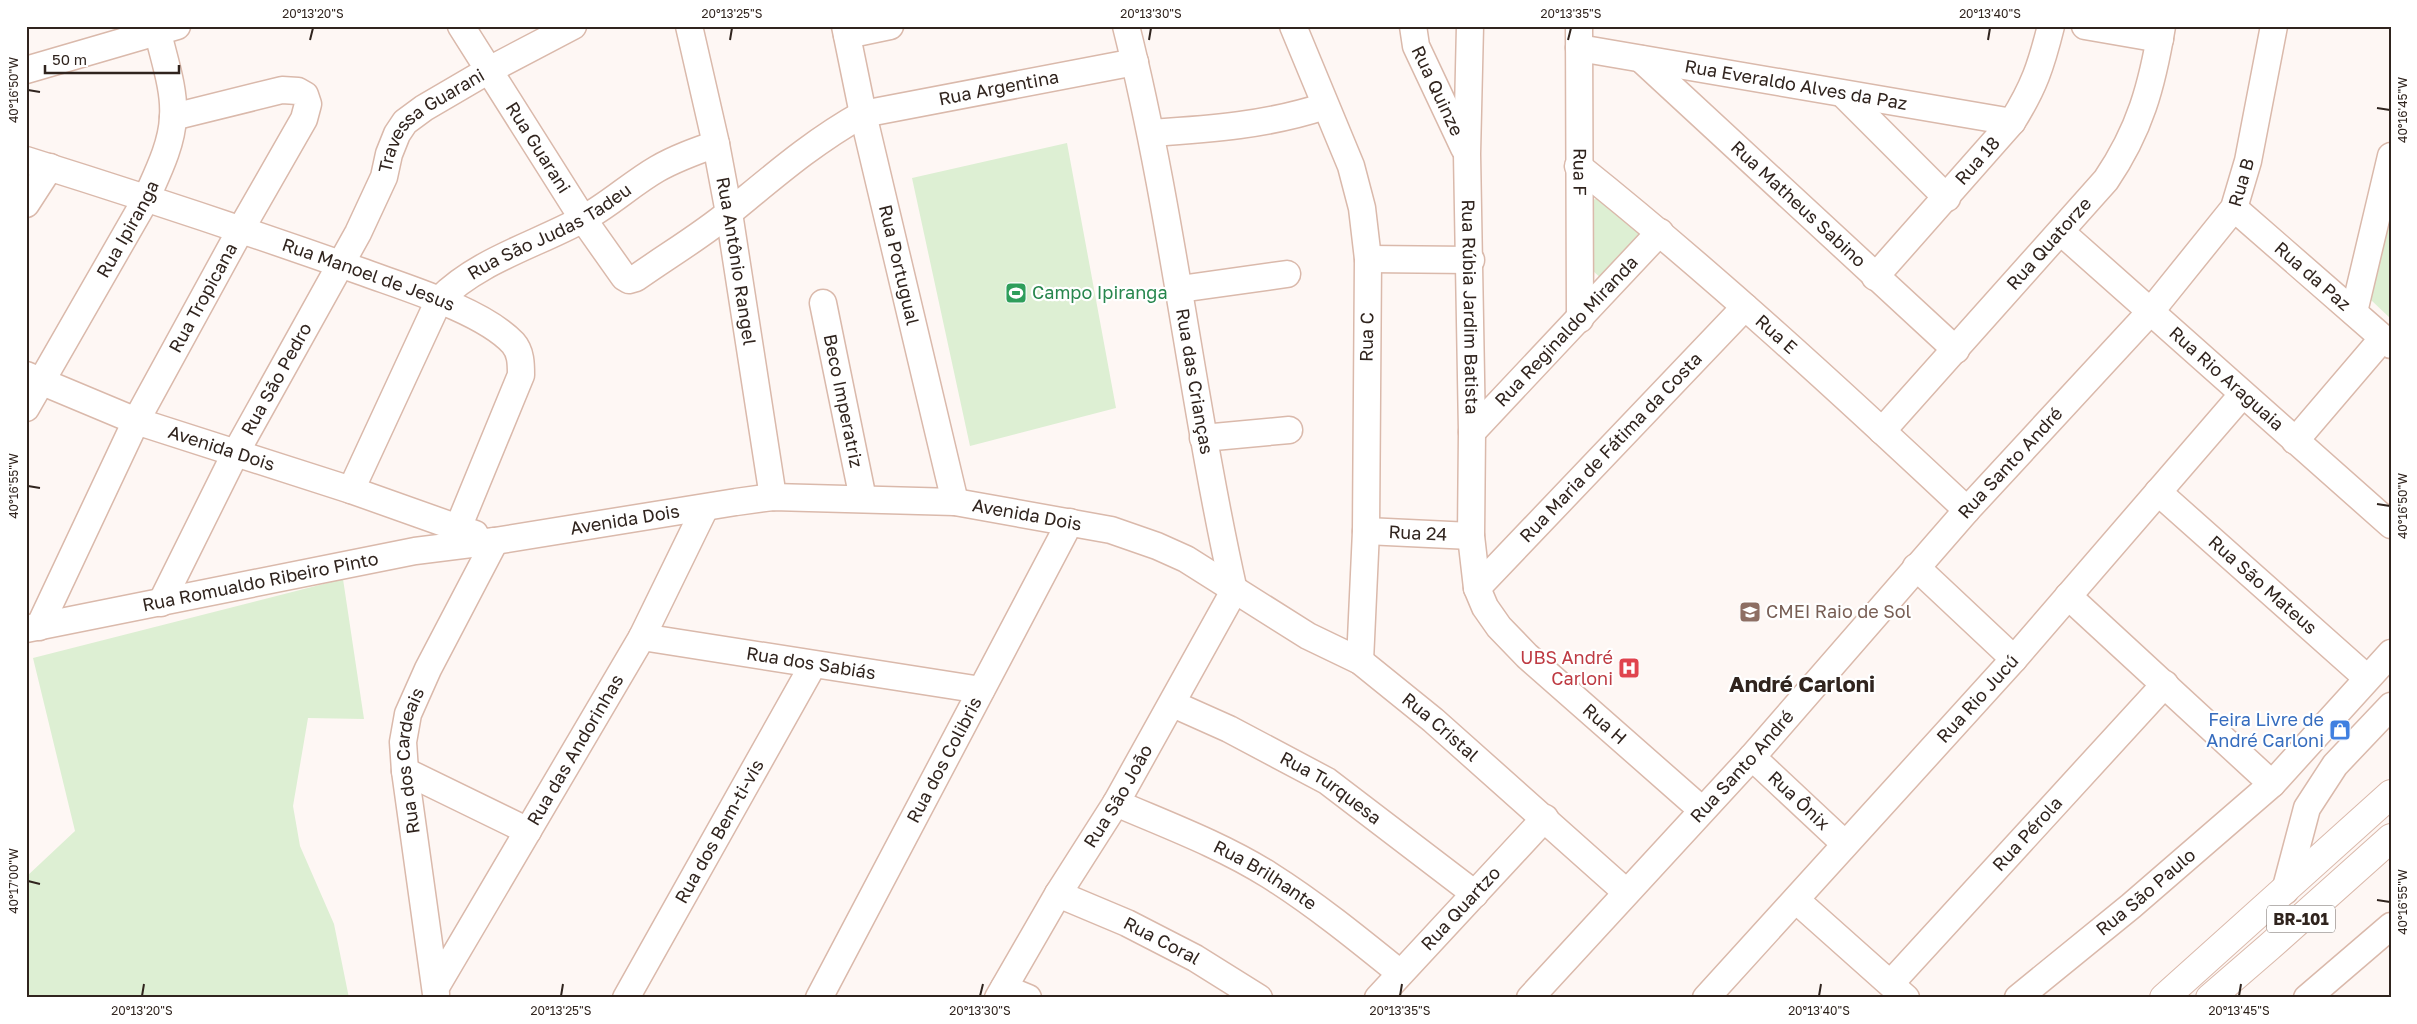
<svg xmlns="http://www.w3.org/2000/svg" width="2417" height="1024" font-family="'Golos Text',sans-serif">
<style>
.green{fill:#ddefd3}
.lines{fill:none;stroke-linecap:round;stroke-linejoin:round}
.minor-casing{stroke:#dab9ab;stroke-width:29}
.major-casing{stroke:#dab9ab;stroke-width:30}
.minor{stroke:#fff;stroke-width:26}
.major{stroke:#fff;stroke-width:28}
.ticks{fill:none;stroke:#30241e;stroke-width:2}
.labels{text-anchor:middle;stroke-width:4.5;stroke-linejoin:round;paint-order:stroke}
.shield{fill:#fff;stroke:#6e6662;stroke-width:1}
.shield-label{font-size:16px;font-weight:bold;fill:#30241e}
.street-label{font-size:18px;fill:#30241e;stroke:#fff}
.leisure-label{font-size:18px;fill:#27864d;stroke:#fff;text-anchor:start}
.education-label{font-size:18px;fill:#785e54;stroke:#fff;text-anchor:start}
.health-label{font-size:18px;fill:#be3a42;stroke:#fff;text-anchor:end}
.shop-label{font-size:18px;fill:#366cbe;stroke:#fff;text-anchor:end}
.district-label{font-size:22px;font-weight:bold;fill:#30241e;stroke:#fff}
.neatline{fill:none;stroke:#30241e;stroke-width:2}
.ticks-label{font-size:12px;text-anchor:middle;fill:#30241e}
</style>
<rect width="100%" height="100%" fill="#fef7f4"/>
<path class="green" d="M1067,143L1116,408L970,446L912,178Z
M1603,196L1650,234L1605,282L1592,270L1593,200Z
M2391,206V319L2371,300L2368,293Z
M343,579L364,719L308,718L293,806L300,846L334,924L349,998H26V877L75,831L33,658Z"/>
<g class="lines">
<g class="minor-casing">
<g id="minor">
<path id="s1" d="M461,26L583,219L624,277L629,280L636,278C667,256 701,236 730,212C774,176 814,141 863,114L1135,62"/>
<path id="s2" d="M689,26L716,144L729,213L773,497"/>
<path id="s3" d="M845,26L863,114L955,502"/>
<path id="s4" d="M1126,26C1173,213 1192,404 1234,591"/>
<path d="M1293,26L1351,166L1362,208L1368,259L1366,531L1360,661"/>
<path id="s5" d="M1413,26L1416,46L1464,148"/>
<path id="s6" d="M1470,26L1467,154L1472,432L1471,536L1477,588L1485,607L1499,627L1527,656L1702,810"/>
<path id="s7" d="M1579,26L1580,319"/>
<path d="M2085,26L2160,39"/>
<path d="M847,35L890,26"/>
<path id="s8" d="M1579,48L2012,122"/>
<path id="s9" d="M1641,59L1956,350"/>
<path d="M26,70L177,26"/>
<path d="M1843,94L1947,198"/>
<path d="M1151,133C1211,129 1268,125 1325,106"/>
<path id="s10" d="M26,160C138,195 250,232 360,271C403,287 482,310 513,343C521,352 521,364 521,375L458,528"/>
<path id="s11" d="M1578,166C1713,274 1841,392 1967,510"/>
<path d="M26,204L50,167"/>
<path id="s12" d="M2234,208L2391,345"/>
<path id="s13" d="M2061,232L2391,525"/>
<path d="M1368,259L1471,260"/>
<path id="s14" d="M1875,277L2012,122C2034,87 2041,66 2051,26"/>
<path d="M1180,289L1287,274"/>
<path id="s15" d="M823,303L863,499"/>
<path d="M2354,312L2391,156"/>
<path id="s16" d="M26,375L136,421L351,490L475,534"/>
<path id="s17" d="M26,408L146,199C157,174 172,145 173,117C175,90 164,59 158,33"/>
<path id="s18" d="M1882,431L2106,180C2140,130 2152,86 2162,26"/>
<path id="s19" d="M1472,432L1660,232"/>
<path d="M1203,438L1289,430"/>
<path d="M2295,441L2383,338"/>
<path id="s20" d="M351,490L439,300C477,261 535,245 581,220C608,206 631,184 657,169C676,158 696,151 716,144"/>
<path id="s21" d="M2158,492L2367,678"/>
<path id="s22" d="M1366,531L1471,536"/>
<path d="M1916,567L2014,659"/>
<path id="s23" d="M1477,588L1745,307"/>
<path d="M2068,596L2272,784"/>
<path id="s24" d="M161,603L235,454L358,233L384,177L389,154L397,134L405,122L424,108L489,70L573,26"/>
<path id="s25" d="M39,627L136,421L241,229L304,119L308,104L305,95L298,91L282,90L173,117"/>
<path id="s26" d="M26,629L415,551L495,541L736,502L773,497L955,502L1111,530L1157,546L1186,559L1308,636L1360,661L1433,720L1626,892"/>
<path id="s27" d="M642,637L981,690"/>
<path id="s28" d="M1173,704L1229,729L1327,781L1475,894"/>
<path id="s29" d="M1752,757L1845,844"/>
<path d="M405,771L528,831"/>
<path id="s30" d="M1116,803C1167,825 1221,845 1269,875C1315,904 1358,939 1400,973"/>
<path d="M2285,891L2307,808L2335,765L2391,706"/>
<path id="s31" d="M1058,894L1127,923L1195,958L1259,998"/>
<path d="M1796,900L1906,998"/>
<path id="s32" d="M1891,983L2165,684"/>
<path id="s33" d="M436,987L642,637L705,508"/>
<path d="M1004,988L1028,998"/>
<path id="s34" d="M436,994L405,771L403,742L408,714L428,669L495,541"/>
<path id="s35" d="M626,998L813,665"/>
<path id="s36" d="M819,998L1070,522"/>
<path id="s37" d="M998,998L1058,894L1116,803L1234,591"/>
<path id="s38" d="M1378,998L1545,818"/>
<path id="s39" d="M1530,998L1752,757L1967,510L2151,311L2234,208L2248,161L2274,26"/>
<path id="s40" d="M1706,998L2014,659L2242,395"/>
<path id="s41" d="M2018,998L2131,906L2272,784L2391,653"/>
<path d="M2307,998L2391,926"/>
</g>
</g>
<g class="major-casing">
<path id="major" d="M2164,998L2391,794
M2210,998L2269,947L2391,838"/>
</g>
<use href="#minor" class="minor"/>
<use href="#major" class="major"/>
</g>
<path class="ticks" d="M310,40L313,28M730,40L732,28M1149,40L1151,28M1568,40L1571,28M1988,40L1990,28M28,90L40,92M2377,108L2390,110M28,486L40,488M2377,504L2390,506M28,881L40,884M2377,900L2390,902M142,996L144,984M561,996L563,984M980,996L983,984M1400,996L1402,984M1819,996L1821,984M2239,996L2241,984"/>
<defs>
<g id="stadium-square" transform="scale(1.125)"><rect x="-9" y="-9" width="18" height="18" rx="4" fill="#2e9e5b" stroke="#fff"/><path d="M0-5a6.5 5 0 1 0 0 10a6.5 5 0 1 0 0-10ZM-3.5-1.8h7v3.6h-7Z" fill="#fff"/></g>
<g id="school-square" transform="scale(1.125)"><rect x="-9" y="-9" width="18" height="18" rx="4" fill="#8d6e63" stroke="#fff"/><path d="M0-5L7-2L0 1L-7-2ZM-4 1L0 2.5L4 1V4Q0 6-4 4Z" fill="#fff"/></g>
<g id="hospital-square" transform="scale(1.125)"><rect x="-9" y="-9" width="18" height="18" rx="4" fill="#e0444e" stroke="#fff"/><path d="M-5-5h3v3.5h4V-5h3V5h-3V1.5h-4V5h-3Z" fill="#fff"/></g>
<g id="shop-square" transform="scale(1.125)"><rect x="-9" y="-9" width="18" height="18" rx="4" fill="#3f7fe0" stroke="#fff"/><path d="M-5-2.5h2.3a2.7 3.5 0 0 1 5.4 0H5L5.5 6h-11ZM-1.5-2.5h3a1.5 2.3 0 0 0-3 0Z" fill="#fff"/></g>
</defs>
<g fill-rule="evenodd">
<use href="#stadium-square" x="1016" y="293"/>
<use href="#school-square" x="1750" y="612"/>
<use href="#hospital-square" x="1629" y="668"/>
<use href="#shop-square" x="2340" y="730"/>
</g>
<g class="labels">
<rect class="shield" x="2267" y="905.5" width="68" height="27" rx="4"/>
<g class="shield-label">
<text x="2301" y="925">BR-101</text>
</g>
<g class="street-label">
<text dy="6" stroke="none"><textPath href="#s8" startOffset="220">Rua Everaldo Alves da Paz</textPath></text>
<text dy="6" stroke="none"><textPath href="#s1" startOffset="731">Rua Argentina</textPath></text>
<text dy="6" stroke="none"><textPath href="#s5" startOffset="70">Rua Quinze</textPath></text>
<text dy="6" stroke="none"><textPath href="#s24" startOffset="559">Travessa Guarani</textPath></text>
<text dy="6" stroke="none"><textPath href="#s1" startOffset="144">Rua Guarani</textPath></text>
<text dy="6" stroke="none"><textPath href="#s14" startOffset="155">Rua 18</textPath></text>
<text dy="6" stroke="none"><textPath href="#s7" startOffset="146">Rua F</textPath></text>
<text dy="6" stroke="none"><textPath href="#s39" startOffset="1085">Rua B</textPath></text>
<text dy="6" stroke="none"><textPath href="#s9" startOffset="214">Rua Matheus Sabino</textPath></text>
<text dy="6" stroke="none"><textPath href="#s17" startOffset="206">Rua Ipiranga</textPath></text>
<text dy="6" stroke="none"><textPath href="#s20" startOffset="340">Rua São Judas Tadeu</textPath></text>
<text dy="6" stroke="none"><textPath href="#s18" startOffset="251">Rua Quatorze</textPath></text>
<text dy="6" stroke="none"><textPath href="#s2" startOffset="240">Rua Antônio Rangel</textPath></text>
<text dy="6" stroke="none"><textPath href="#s3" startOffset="245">Rua Portugual</textPath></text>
<text dy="6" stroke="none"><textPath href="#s10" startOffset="361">Rua Manoel de Jesus</textPath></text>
<text dy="6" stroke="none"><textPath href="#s12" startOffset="104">Rua da Paz</textPath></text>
<text dy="6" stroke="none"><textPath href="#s25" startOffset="368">Rua Tropicana</textPath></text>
<text dy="6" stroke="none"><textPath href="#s6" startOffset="281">Rua Rúbia Jardim Batista</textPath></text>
<text dy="6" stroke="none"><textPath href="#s19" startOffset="138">Rua Reginaldo Miranda</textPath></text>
<text dy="6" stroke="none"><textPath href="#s11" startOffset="260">Rua E</textPath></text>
<text transform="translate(1367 337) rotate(-89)" y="6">Rua C</text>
<text dy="6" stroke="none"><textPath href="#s24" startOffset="252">Rua São Pedro</textPath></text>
<text dy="6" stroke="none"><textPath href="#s13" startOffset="221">Rua Rio Araguaia</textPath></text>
<text dy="6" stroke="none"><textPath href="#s4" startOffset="362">Rua das Crianças</textPath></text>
<text dy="6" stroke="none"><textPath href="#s15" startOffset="100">Beco Imperatriz</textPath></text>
<text dy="6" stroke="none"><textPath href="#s23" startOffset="194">Rua Maria de Fátima da Costa</textPath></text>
<text dy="6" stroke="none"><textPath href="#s16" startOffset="209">Avenida Dois</textPath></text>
<text dy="6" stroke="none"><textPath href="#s39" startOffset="719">Rua Santo André</textPath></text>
<text dy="6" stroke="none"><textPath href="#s26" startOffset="1014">Avenida Dois</textPath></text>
<text dy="6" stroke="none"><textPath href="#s26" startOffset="609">Avenida Dois</textPath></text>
<text dy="6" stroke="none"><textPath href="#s22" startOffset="52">Rua 24</textPath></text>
<text dy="6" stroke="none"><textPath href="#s26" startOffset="239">Rua Romualdo Ribeiro Pinto</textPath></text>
<text dy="6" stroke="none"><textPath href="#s21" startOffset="140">Rua São Mateus</textPath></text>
<text dy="6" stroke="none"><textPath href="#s27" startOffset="171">Rua dos Sabiás</textPath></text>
<text dy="6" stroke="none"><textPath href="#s40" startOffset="404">Rua Rio Jucú</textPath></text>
<text dy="6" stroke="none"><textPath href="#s6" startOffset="751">Rua H</textPath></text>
<text dy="6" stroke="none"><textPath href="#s26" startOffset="1486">Rua Cristal</textPath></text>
<text dy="6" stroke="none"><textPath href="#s33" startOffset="275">Rua das Andorinhas</textPath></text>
<text dy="6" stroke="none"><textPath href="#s36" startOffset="269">Rua dos Colibris</textPath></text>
<text dy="6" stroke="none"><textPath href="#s34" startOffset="236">Rua dos Cardeais</textPath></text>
<text dy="6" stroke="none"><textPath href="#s39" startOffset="314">Rua Santo André</textPath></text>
<text dy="6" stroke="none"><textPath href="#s28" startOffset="179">Rua Turquesa</textPath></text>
<text dy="6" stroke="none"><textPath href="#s37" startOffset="235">Rua São João</textPath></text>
<text dy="6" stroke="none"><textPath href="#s29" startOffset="64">Rua Ônix</textPath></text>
<text dy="6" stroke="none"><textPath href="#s35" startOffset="191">Rua dos Bem-ti-vis</textPath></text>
<text dy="6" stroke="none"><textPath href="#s32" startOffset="202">Rua Pérola</textPath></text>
<text dy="6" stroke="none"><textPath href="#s30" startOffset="166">Rua Brilhante</textPath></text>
<text dy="6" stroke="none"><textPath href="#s41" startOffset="166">Rua São Paulo</textPath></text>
<text dy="6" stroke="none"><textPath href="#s38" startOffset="122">Rua Quartzo</textPath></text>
<text dy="6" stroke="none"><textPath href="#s31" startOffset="114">Rua Coral</textPath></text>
</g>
<g class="leisure-label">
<text x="1032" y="299">Campo Ipiranga</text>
</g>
<g class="education-label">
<text x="1766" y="618">CMEI Raio de Sol</text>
</g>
<g class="health-label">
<text x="1613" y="664">UBS André<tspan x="1613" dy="21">Carloni</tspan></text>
</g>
<g class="shop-label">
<text x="2324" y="726">Feira Livre de<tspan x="2324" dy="21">André Carloni</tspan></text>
</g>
<g class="district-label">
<text x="1802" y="692">André Carloni</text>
</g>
</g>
<rect width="2417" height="1024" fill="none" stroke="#ffffff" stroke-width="55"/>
<path d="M45 65v8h134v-8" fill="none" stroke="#30241e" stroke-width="2.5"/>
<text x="52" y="65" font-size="15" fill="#30241e" stroke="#ffffff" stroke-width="4" paint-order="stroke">50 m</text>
<rect x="28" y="28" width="2362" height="968" class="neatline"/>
<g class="ticks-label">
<text x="313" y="18">20°13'20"S</text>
<text x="732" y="18">20°13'25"S</text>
<text x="1151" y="18">20°13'30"S</text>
<text x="1571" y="18">20°13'35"S</text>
<text x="1990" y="18">20°13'40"S</text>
<text transform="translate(14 90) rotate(-90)" y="4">40°16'50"W</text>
<text transform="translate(2403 110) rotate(-90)" y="4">40°16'45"W</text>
<text transform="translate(14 486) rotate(-90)" y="4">40°16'55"W</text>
<text transform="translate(2403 506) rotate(-90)" y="4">40°16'50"W</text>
<text transform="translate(14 881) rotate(-90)" y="4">40°17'00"W</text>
<text transform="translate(2403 902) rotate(-90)" y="4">40°16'55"W</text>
<text x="142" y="1015">20°13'20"S</text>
<text x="561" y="1015">20°13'25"S</text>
<text x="980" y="1015">20°13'30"S</text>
<text x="1400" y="1015">20°13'35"S</text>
<text x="1819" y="1015">20°13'40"S</text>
<text x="2239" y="1015">20°13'45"S</text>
</g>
</svg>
